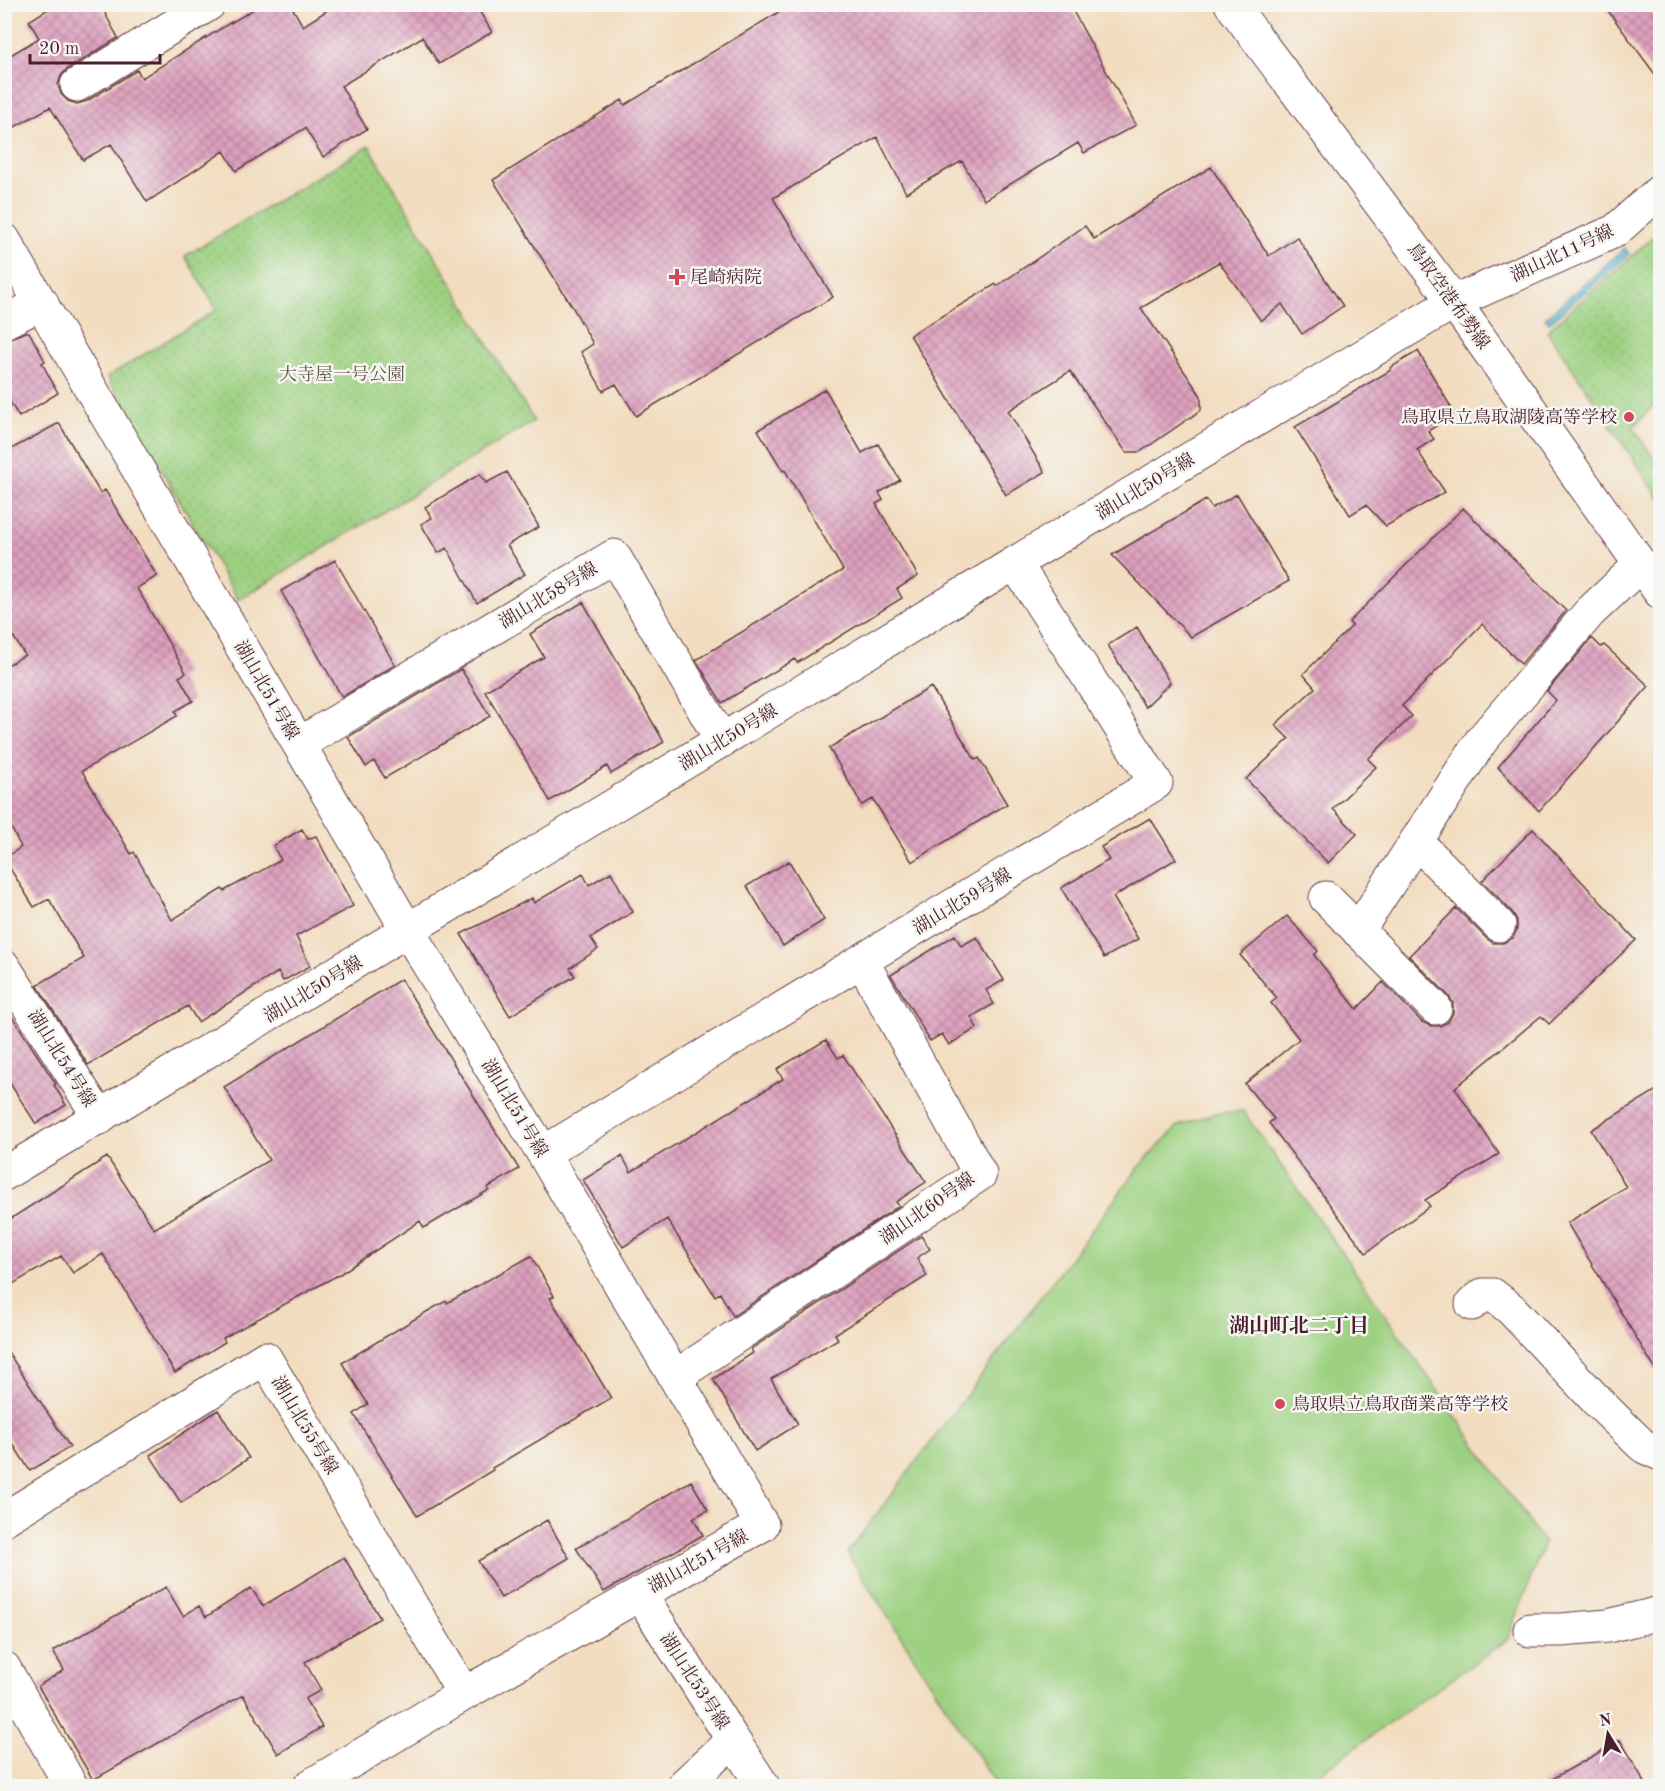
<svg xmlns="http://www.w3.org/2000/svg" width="1665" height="1791" font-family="'Old Standard TT','Noto Serif JP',serif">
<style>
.grass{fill:url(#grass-dots);stroke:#737856;stroke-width:1.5}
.garden{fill:#9cd080;stroke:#737856;stroke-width:1.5}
.water{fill:#58b9d6;stroke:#516c80;stroke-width:1.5}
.building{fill:url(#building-cross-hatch)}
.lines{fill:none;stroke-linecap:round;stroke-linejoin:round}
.minor-casing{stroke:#633c41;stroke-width:35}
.major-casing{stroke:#633c41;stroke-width:35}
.minor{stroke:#fff;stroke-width:33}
.major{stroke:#fff;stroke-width:33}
.poi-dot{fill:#d1495b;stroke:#f6f6f2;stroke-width:2}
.labels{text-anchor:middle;stroke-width:5;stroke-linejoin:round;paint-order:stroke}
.street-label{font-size:18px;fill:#4a1f2b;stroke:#f6f6f2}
.poi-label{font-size:18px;fill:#4a1f2b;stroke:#f6f6f2;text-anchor:start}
.park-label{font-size:18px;fill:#635444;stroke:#f6f6f2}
.neighbourhood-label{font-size:20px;font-weight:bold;fill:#4a1f2b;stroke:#f6f6f2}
</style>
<defs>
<pattern id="grass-dots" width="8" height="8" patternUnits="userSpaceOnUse" patternTransform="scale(1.5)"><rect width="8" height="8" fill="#9cd080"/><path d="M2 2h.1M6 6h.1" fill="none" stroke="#88b26f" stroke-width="1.8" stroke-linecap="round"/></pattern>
<pattern id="building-cross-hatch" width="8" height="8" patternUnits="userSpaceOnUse" patternTransform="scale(1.5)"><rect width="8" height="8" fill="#dda0be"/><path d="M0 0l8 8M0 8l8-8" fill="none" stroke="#b5829b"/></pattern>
</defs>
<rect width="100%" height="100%" fill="#f6f6f2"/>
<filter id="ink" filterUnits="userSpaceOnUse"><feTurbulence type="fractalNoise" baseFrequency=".0167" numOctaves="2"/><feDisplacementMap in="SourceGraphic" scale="12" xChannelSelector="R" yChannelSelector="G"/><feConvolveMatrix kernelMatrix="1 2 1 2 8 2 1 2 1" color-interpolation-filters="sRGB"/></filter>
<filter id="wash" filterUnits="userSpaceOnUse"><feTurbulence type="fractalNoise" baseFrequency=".008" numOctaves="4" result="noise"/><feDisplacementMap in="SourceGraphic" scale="24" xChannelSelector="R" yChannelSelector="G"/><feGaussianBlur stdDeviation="1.35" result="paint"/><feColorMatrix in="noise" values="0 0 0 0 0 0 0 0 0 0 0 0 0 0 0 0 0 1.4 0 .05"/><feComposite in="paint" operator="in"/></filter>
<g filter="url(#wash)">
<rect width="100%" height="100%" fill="#f2ddc0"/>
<path class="grass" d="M369,146L534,421L238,600L107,377L217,310L185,256Z
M1660,231V399L1633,427L1660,468V499L1547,331Z"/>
<path class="garden" d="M1243,1111L1544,1543L1508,1639L1301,1786H997L847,1553L1140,1166L1178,1126L1216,1113Z"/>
<path class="water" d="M1625,248L1629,254L1549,323L1545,318Z"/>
<g id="blocks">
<path class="building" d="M56,4H100L118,38L67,69L61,76L58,85L61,94L68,101L77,104L87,101L137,70L142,78L231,22V23L262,4H290L303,26L337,4H475L492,32L439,64L422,37L341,86L367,129L323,157L305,128L236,171L224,151L147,202L111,144L83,160L50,107L4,133V59L39,38L29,21Z
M792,4H1069L1136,125L1084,153L1078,143L984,200L962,161L906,193L877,137L773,198L833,297L636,416L616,384L603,391L581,352L593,344L573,308L493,180L622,100L625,105Z
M1603,4H1660V81Z
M1211,167L1269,256L1297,237L1343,306L1302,334L1282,304L1261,321L1219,262L1141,308L1201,396V410L1140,452H1126L1070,371L1008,411L1045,472L1006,495L910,335L996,284L997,286L1085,226L1094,239Z
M26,332H29L45,361L42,363L58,393L19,417L4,392V340Z
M1418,351L1455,414L1428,431L1434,439L1417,450L1445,492L1386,526L1366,505L1350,515L1295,427L1391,370L1390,368Z
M825,389L862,453L878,444L900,480L879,493L883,500L876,504L918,576L897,589L902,598L797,663L795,659L722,703L696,660L843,570L785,470L783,471L758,430Z
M59,423L100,493L105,490L157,576L137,588L186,673L179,677L193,701L175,711L177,716L82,771L131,854L134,852L172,920L222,889L224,891L281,860L273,846L302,829L308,839L316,836L353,906L296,936L310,966L283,981L278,972L198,1022L188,1006L88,1065L37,985L84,958L49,899L34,907L4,859L21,847L4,814V667L25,655L4,622V453Z
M507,472L539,527L507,545L525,574L477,603L447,548L438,553L421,524L432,518L425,507L480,474L486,483Z
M1237,494L1289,581L1191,637L1112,555L1206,500L1212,508Z
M1463,508L1566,611L1521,664L1482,624L1402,706L1412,716L1368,759L1376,767L1333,809L1357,834L1328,863L1246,779L1289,739L1275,725L1315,688L1303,674L1352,626L1349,622Z
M335,560L395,665L342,697L281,591Z
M583,602L664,742L611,774L607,766L550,801L485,691L544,657L530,634Z
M1137,627L1170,683L1145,707L1108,645Z
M1592,638L1601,647L1604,645L1649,686L1539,811L1498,767L1556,700L1547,691Z
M461,669L490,716L385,778L374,761L366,767L348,737Z
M931,687L975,760L979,758L1007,804L912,862L873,799L862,805L829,748Z
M1150,818L1176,859L1113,897L1138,939L1104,958L1061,888L1109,860L1101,847Z
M1533,829L1636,940L1549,1024L1541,1016L1455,1088L1499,1154L1425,1200L1430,1206L1366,1253L1269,1123L1274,1119L1245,1084L1299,1039L1271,1003L1277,998L1240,955L1287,916L1318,951L1314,955L1357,1009L1383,982L1422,1022L1431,1026H1440L1448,1022L1453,1013V1003L1448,995L1409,956L1456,908L1486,938L1493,943H1503L1513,938L1517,929V920L1512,912L1482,881Z
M789,861L824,920L783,946L747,886Z
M611,872L633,912L591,938L598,949L570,968L575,976L510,1016L461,934L532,898L534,903L583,874L589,885Z
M955,935L961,946L977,937L1004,980L986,990L994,1004L971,1017L977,1028L949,1045L942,1034L930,1041L891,975Z
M401,979L519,1169L487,1188L489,1190L424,1228L420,1221L340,1274L223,1338L225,1342L175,1373L103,1254L73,1273L61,1256L4,1289V1223L107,1157L154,1229L269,1160L224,1087Z
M4,1004L56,1084L54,1085L66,1105L36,1124L4,1074Z
M826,1040L838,1058L843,1055L926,1182L896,1202L899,1206L733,1316L720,1293L715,1296L667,1219L623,1247L583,1180L622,1156L631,1172L783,1079L777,1069Z
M1660,1088V1377L1567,1223L1626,1187L1591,1130Z
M921,1236L930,1249L917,1258L927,1276L835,1334L838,1339L771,1379L798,1424L755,1451L713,1379L753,1353L751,1349Z
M531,1256L554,1296L550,1298L611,1398L492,1468L493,1470L417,1516L354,1414L368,1404L342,1363L428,1311L446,1301L447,1303Z
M4,1346L70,1447L30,1471L4,1430Z
M218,1410L249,1458L181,1503L150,1455Z
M691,1481L708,1510L693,1518L703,1535L604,1592L576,1548Z
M547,1520L569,1558L501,1598L478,1561Z
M344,1557L380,1618L305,1662L321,1690L305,1699L322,1727L278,1754L243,1695L93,1780L38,1686L64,1670L53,1651L166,1587L183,1616L199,1606L206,1617L251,1588L263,1606Z
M1620,1740L1647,1786H1540L1598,1753Z"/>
</g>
</g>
<g filter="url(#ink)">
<use href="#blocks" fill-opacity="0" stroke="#633c41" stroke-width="1.5"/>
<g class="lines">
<g class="minor-casing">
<path id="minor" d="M77,85L209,4
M4,240L408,931L543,1153L762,1525L464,1694L310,1786
M4,322L42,303
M299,744L614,556L722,741
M1416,841L1499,925
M1326,898L1435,1008
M1358,931L1481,741L1589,613L1641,564
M4,967L100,1118
M543,1153L1156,783L1015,563
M4,1174L1015,563L1454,302L1615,231L1660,191
M1472,1304L1483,1295H1493L1511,1309L1599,1403L1642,1445L1660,1454
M675,1377L980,1174L862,961
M4,1519L265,1358L464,1694
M640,1594L733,1740L683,1786
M1530,1630H1561L1608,1626L1660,1613
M4,1668L71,1786
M733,1740L763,1786"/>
</g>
<g class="major-casing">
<path id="major" d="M1231,4L1454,302L1660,592"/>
</g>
<use href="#minor" class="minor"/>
<use href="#major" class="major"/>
</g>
</g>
<g class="poi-dot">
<path d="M674 268h6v6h6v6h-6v6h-6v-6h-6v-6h6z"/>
<circle cx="1629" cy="417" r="6"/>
<circle cx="1280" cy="1404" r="6"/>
</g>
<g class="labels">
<g class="street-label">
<text transform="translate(1562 253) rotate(-25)" y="6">湖山北11号線</text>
<text transform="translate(1449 296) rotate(54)" y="6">鳥取空港布勢線</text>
<text transform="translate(1145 486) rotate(-31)" y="6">湖山北50号線</text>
<text transform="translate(548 595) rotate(-31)" y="6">湖山北58号線</text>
<text transform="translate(267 690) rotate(60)" y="6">湖山北51号線</text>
<text transform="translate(728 737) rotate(-31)" y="6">湖山北50号線</text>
<text transform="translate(962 901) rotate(-31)" y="6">湖山北59号線</text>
<text transform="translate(313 989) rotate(-31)" y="6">湖山北50号線</text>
<text transform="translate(62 1058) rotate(58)" y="6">湖山北54号線</text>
<text transform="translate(515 1108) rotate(59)" y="6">湖山北51号線</text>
<text transform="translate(927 1208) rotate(-35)" y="6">湖山北60号線</text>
<text transform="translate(305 1425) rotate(59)" y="6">湖山北55号線</text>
<text transform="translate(698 1561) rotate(-29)" y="6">湖山北51号線</text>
<text transform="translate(695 1681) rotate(57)" y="6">湖山北53号線</text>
</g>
<g class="poi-label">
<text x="690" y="283">尾崎病院</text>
<text x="1617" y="423" text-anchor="end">鳥取県立鳥取湖陵高等学校</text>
<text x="1292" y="1410">鳥取県立鳥取商業高等学校</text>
</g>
<g class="park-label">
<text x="342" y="380">大寺屋一号公園</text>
</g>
<g class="neighbourhood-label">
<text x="1299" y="1332">湖山町北二丁目</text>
</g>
</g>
<rect width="1665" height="1791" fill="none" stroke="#f6f6f2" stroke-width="24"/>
<g transform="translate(1608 1734) rotate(349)" stroke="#f6f6f2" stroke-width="4.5" paint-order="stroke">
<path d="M0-4.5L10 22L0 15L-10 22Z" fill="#4a1f2b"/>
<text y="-9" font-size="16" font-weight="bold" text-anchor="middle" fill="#4a1f2b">N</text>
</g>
<path d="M30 54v9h130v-9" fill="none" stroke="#4a1f2b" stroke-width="3"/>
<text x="39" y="54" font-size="18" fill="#4a1f2b" stroke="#f6f6f2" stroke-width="4.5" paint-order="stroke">20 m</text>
</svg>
